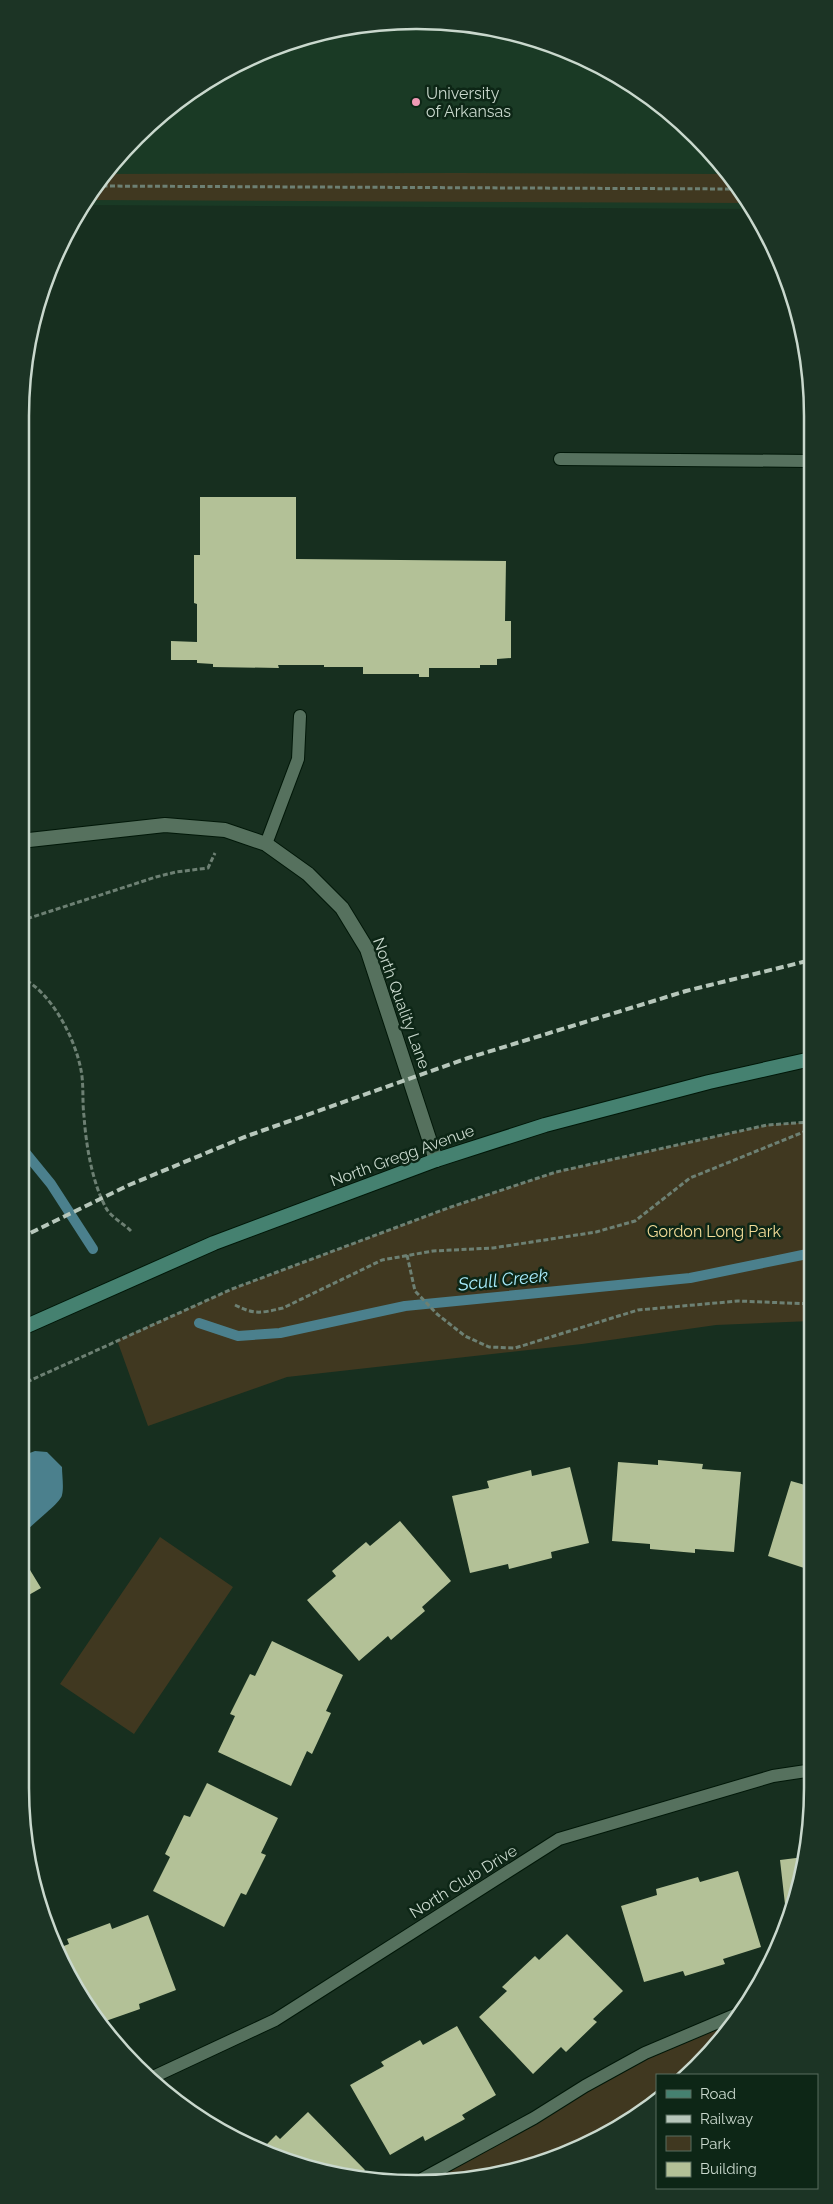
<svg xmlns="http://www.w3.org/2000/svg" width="833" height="2204" font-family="Raleway,sans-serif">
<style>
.built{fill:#1a3a25}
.green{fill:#403820}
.water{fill:#4b808d}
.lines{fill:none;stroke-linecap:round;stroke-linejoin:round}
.stream{stroke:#4b808d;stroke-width:10}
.building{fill:#b3c197}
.service-casing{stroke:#011708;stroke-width:14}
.minor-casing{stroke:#011708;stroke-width:16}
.secondary-casing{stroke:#011708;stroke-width:16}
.path{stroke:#6d8073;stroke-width:3;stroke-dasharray:5 2.5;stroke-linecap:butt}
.service{stroke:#56715e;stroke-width:12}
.minor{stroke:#56715e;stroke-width:14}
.secondary{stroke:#458170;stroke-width:14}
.rail{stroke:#b7c7bb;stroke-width:4;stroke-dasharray:8 4;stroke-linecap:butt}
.poi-dot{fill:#f09ab6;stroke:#0d2616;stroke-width:2}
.labels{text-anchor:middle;stroke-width:5;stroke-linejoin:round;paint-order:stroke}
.poi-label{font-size:16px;fill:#c9d8cd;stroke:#0d2616;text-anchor:start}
.street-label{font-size:16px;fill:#c9d8cd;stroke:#0d2616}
.park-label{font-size:16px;fill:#f3dc98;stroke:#0d2616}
.water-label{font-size:18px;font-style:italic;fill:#a8ecfd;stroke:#0d2616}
.rim{fill:none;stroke:#c9d8cd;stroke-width:2.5}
</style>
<rect width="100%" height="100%" fill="#172f1f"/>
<path class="built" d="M443,21L519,34L637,87L715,155L748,209L83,205L102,175L155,118L219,73L289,41L365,23Z"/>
<path class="green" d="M459,173L726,174L744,203L87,200L103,174Z
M811,1122L812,1321L716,1325L582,1344L287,1377L148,1426L117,1340L232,1289L448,1208L556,1172L767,1125Z
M160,1537L233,1587L134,1734L60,1684Z
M742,2012L731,2029L681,2075H657V2098L637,2117L569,2154L494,2176L422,2179L585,2086Z"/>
<path class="water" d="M35,1451L47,1452L62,1467C62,1475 64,1487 62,1495C61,1503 28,1527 20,1537V1460L27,1454Z"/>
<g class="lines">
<path class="stream" d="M20,1146L51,1184L93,1249
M199,1323L238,1336L280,1333L405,1306L690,1278L812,1253"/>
</g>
<path class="building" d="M200,497H296V559L506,561L505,621H511V658L497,659V665H480V668H429V677H419V674H363V667H324V665H278L279,668L213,667V664L197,663V660H171V641L197,642V604L194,603V555H200Z
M658,1460L703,1464L702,1469L741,1472L734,1552L695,1549V1553L650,1549V1544L612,1541L618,1462L658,1465Z
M570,1467L589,1543L551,1552L552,1558L509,1569L508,1564L470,1573L452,1496L489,1488L487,1481L531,1470L532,1476Z
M791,1481L812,1487V1576L803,1573L804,1568L768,1556Z
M400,1521L451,1581L422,1607L425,1611L391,1640L388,1636L359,1661L307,1600L336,1576L332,1571L366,1542L370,1546Z
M20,1564L25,1573L30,1570L41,1588L20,1600Z
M272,1641L343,1675L326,1711L331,1713L312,1754L307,1751L291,1786L218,1752L235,1716L230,1714L250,1674L255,1676Z
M207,1783L278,1818L261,1853L266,1855L246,1895L241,1893L224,1927L153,1891L170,1857L165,1854L184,1815L190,1817Z
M804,1857L799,1890L787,1922L780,1860Z
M738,1871L761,1947L723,1959L725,1964L685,1976L683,1971L644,1982L621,1906L657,1895L656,1889L698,1877L700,1882Z
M148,1915L176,1990L139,2004L140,2009L100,2023L73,1985L56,1949L69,1944L67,1939L110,1923L112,1929Z
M567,1934L623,1991L593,2019L597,2022L566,2052L561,2047L533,2074L479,2017L507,1991L502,1987L535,1956L539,1960Z
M457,2026L496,2095L462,2115L465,2119L425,2141L423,2136L390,2155L350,2085L384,2066L381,2062L420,2040L423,2045Z
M308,2112L365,2170L356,2179L289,2163L261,2150L276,2135L280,2139Z"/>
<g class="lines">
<g class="service-casing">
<path id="service" d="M560,459L810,461
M266,844L298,759L300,716
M153,2077L275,2020L559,1839L773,1776L813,1770
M422,2179L534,2118L585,2086L645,2053L742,2012"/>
</g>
<g class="minor-casing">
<path id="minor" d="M20,841L165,825L225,830L266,844L308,874L342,908L367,949L436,1160"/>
</g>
<g class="secondary-casing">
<path id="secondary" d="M20,1329L214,1243L436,1160L545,1125L709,1082L811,1059"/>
</g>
<path class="path" d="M95,186L735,189
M20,921L156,877L176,872L208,868L215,853
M20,977C51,991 75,1038 81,1070C84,1085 82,1101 84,1116C86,1145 92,1182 106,1208C111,1217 124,1224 131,1231
M407,1255L415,1291L437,1314L465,1336L489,1347L515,1348L638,1310L738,1301L812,1304
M235,1305C255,1315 261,1313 283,1308L382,1260L433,1251L493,1248L596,1232L635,1221L690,1178L811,1129
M20,1385L232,1289L448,1208L556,1172L767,1125L811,1122"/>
<use href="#service" class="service"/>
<use href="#minor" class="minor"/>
<use href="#secondary" class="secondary"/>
<path class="rail" d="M20,1238L129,1185L247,1136L468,1058L686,991L811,960"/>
</g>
<circle class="poi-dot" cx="416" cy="102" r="5"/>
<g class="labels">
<g class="poi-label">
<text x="426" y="99">University<tspan x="426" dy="18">of Arkansas</tspan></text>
</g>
<g class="street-label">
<text transform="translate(402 1003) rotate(70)" y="6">North Quality Lane</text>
<text transform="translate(402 1155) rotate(-20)" y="6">North Gregg Avenue</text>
<text transform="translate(463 1881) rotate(-32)" y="6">North Club Drive</text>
</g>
<g class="park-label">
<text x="714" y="1237">Gordon Long Park</text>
</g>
<g class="water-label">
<text transform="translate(503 1280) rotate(-6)" y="6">Scull Creek</text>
</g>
</g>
<path d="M0 0H833V2204H0ZM416 29H417A387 387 0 0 1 804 416V1788A387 387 0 0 1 417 2175H416A387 387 0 0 1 29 1788V416A387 387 0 0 1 416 29Z" fill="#1c3425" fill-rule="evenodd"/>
<path class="rim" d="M416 29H417A387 387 0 0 1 804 416V1788A387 387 0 0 1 417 2175H416A387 387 0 0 1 29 1788V416A387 387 0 0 1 416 29Z"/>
<rect x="656" y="2074" width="162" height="115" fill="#0d2616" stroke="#586d5f"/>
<rect x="666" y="2090" width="25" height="8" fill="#458170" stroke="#586d5f"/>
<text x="700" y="2099" font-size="15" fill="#c9d8cd">Road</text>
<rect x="666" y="2115" width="25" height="8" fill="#b7c7bb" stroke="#586d5f"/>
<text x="700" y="2124" font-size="15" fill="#c9d8cd">Railway</text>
<rect x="666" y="2136" width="25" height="15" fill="#403820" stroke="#586d5f"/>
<text x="700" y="2149" font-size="15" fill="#c9d8cd">Park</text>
<rect x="666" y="2162" width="25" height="15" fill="#b3c197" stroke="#586d5f"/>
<text x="700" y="2174" font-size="15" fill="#c9d8cd">Building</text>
</svg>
